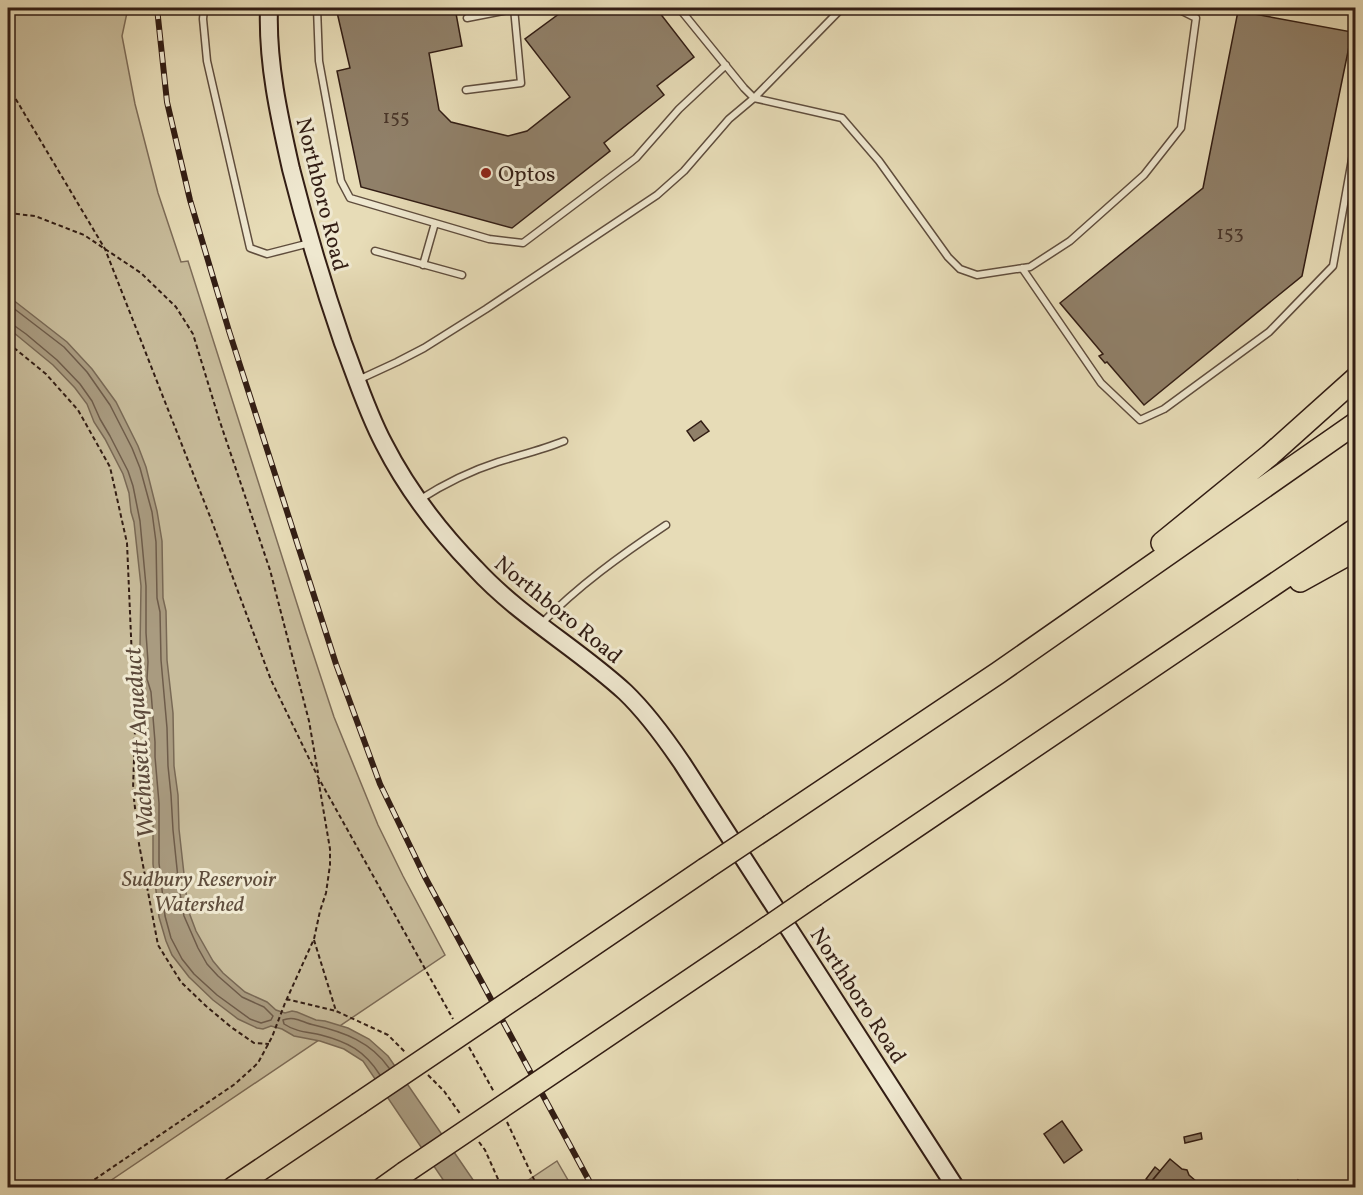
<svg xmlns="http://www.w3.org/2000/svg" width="1363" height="1195" font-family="Vollkorn,serif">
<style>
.green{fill:#c8bc9b;stroke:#7d6c58;stroke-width:1.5}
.water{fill:#a99b80;stroke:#796955;stroke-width:1.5}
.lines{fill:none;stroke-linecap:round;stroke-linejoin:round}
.shore{stroke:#6e5c4a;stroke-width:1.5}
.building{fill:#908069;stroke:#321d14;stroke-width:1.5}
.lane-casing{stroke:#5f4d3d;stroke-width:9}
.secondary-casing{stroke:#321d14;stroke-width:20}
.highway-casing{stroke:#321d14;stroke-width:24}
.path{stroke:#321d14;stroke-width:2;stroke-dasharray:4.5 3;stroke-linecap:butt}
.lane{stroke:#efe8d0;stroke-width:6}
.secondary{stroke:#efe8d0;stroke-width:16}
.highway{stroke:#e7dcb7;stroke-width:21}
.rail-casing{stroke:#321d14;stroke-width:6}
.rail{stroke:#efe8d0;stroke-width:4;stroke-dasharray:11;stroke-linecap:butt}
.highway-bridge-casing{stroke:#321d14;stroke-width:24;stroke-linecap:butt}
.highway-bridge{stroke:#e7dcb7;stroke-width:21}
.poi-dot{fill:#8f2418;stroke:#efe8d0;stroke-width:2}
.labels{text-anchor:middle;stroke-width:6;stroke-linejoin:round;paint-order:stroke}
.number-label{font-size:20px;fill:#4a3629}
.poi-label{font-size:22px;fill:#321d14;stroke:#efe8d0;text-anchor:start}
.street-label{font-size:22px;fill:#321d14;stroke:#efe8d0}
.park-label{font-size:22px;font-style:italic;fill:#5f4d3c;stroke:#efe8d0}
.water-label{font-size:24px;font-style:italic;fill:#5c493a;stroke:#efe8d0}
</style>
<rect width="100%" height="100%" fill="#e7dcb7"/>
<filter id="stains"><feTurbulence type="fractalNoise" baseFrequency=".00333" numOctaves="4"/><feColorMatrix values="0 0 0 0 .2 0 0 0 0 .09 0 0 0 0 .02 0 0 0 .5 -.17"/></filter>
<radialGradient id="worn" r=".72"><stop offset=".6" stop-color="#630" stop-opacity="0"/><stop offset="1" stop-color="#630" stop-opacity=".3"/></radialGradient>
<path class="green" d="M8,8H128L122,36L135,104L158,193L181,262L188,261L306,632L334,717L378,825L403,876L445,955L101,1187H8Z
M557,1161L572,1187H518Z"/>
<path class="water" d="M8,296L67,342L92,369L116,402L138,446L146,467L157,511L162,541L163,598L166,611L167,660L173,713L174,766L178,795L179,829L187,901L190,915L196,931L213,961L223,973L245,992L267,1002L276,1010L285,1013L292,1011L297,1012L316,1020L325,1021L348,1028L369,1039L388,1056L478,1187H448L363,1061L344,1049L320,1041L294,1036L282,1029L271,1026L263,1029L257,1028L238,1019L213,1000L189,977L172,955L166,941L159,917L153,864V803L149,757V743L145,693L141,678L142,663L140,648L141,586L134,522L131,512L129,493L123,474L105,439L94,422L87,404L75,388L53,365L8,328Z"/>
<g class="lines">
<path class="shore" d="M8,304L64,347L87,372L110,405L132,448L140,468L152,512L156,542L157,598L160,612L161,660L167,728L168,766L171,795L173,830L179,888L184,916L198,948L207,964L218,976L242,997L264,1007L273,1016L271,1020L261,1023L250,1019L217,995L194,974L182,959L171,938L165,916L159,863V803L155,757V742L151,692L147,679L148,662L146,633V586L140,521L133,486L128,471L110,436L100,419L92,401L80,384L57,360L26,334L12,324L8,323
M380,1075C365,1051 348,1042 321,1035C308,1032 296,1032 284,1024L283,1020C295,1015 303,1023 314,1025C344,1032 371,1042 389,1068"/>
</g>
<path class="building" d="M336,8H455L462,46L429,53L439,110L451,122L508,136L527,131L570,97L525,39L567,8H656L694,57L657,86L664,95L604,143L610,151L512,228L361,187L337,71L350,68Z
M1238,11L1352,32L1302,276L1144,405L1107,362L1105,363L1099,356L1103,354L1060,303L1203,188Z
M701,421L709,431L694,441L687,431Z
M1062,1121L1082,1150L1064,1163L1044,1134Z
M1201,1133L1202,1139L1185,1143L1184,1137Z
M1170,1159L1182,1169L1187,1170L1189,1175L1196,1181L1191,1188H1176L1170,1183L1166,1188H1153L1149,1184Z
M1155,1167L1160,1171L1151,1182L1146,1179Z
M1298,1180L1307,1188H1286L1290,1181L1294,1186Z"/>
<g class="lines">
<g class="lane-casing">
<path id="lane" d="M204,8L203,19L207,61L250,248L267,254L310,243
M317,8L319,61L341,181L350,198L489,239L523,243L636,158L679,109L726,65
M679,8L744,88L754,98L842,118L879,161L948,257L960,269L977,275L1030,267L1070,241L1144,175L1181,128L1196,18L1180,10L1181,8
M1336,8L1356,12
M467,18L514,9
M466,90L521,83L514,8
M375,251L462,275
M423,265L435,223
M1022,268L1101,383L1140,420L1164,409L1269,332L1333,266L1356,137
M358,380L397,362L424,348L486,309L657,195L684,171L729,119L754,98L842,8
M419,500C444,484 470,471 498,462C520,455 542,450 564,441
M541,624C578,586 621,555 666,525"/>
</g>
<g class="secondary-casing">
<path id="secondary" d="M269,8C267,62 279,116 291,169C306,228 323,285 343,343C356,377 367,412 384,444C407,489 439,531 475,568C519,616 577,648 625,692C647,713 665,738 682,763L956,1188"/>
</g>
<g class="highway-casing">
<path id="highway" d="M1162,543L1270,455L1356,378
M1300,581L1356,550
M771,825L998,673L1356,423
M815,895L1356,529
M530,988L705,869
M570,1061L752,938
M233,1188L358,1104
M383,1188L404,1173"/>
</g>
<path class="path" d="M8,86L105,249L211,519L271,680L318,777L453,1019
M8,213L35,216L84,235L141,273L176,307L193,334L219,419L270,570L309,721L318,773
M8,343L46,374L78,410L110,467L127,543L135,729L133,790L139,844L158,945L181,982L206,1006L231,1027L254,1043L269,1044
M314,940L336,1011L388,1035L405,1052
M286,999L336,1011
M469,1047L494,1092
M428,1075L444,1091L461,1115
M507,1122L538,1188
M479,1142L485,1150L502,1188
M82,1188L235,1084L258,1063L272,1037L285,1003L314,939L320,911L326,893L330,865V849L318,778"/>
<use href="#lane" class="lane"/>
<use href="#secondary" class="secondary"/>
<use href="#highway" class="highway"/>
<g class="rail-casing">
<path id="rail" d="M157,8L167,102L190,200L229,331L336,664L380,784L425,877L593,1188"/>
</g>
<use href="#rail" class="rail"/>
<g class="highway-bridge-casing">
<path id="highway-bridge" d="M705,869L771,825
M752,938L815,895
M358,1104L530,988
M404,1173L570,1061"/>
</g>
<use href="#highway-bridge" class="highway-bridge"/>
</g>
<circle class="poi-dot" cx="486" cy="173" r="6"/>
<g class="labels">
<g class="number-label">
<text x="396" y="123">155</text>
<text x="1230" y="239">153</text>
</g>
<g class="poi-label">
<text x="498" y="181">Optos</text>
</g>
<g class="street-label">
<text transform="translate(323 194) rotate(76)" y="8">Northboro Road</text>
<text transform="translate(559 609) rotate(39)" y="8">Northboro Road</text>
<text transform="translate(859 995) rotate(57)" y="8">Northboro Road</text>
</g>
<g class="park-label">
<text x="199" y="886">Sudbury Reservoir<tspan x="199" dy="25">Watershed</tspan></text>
</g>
<g class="water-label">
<text transform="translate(139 743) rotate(-94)" y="8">Wachusett Aqueduct</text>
</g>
</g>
<rect width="1363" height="1195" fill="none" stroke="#e7dcb7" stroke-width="30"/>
<rect x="9" y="9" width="1345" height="1177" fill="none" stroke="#321d14" stroke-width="3"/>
<rect x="15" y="15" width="1333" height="1165" fill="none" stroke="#321d14" stroke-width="1.5"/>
<rect width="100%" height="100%" filter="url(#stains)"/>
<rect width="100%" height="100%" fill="url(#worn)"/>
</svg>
